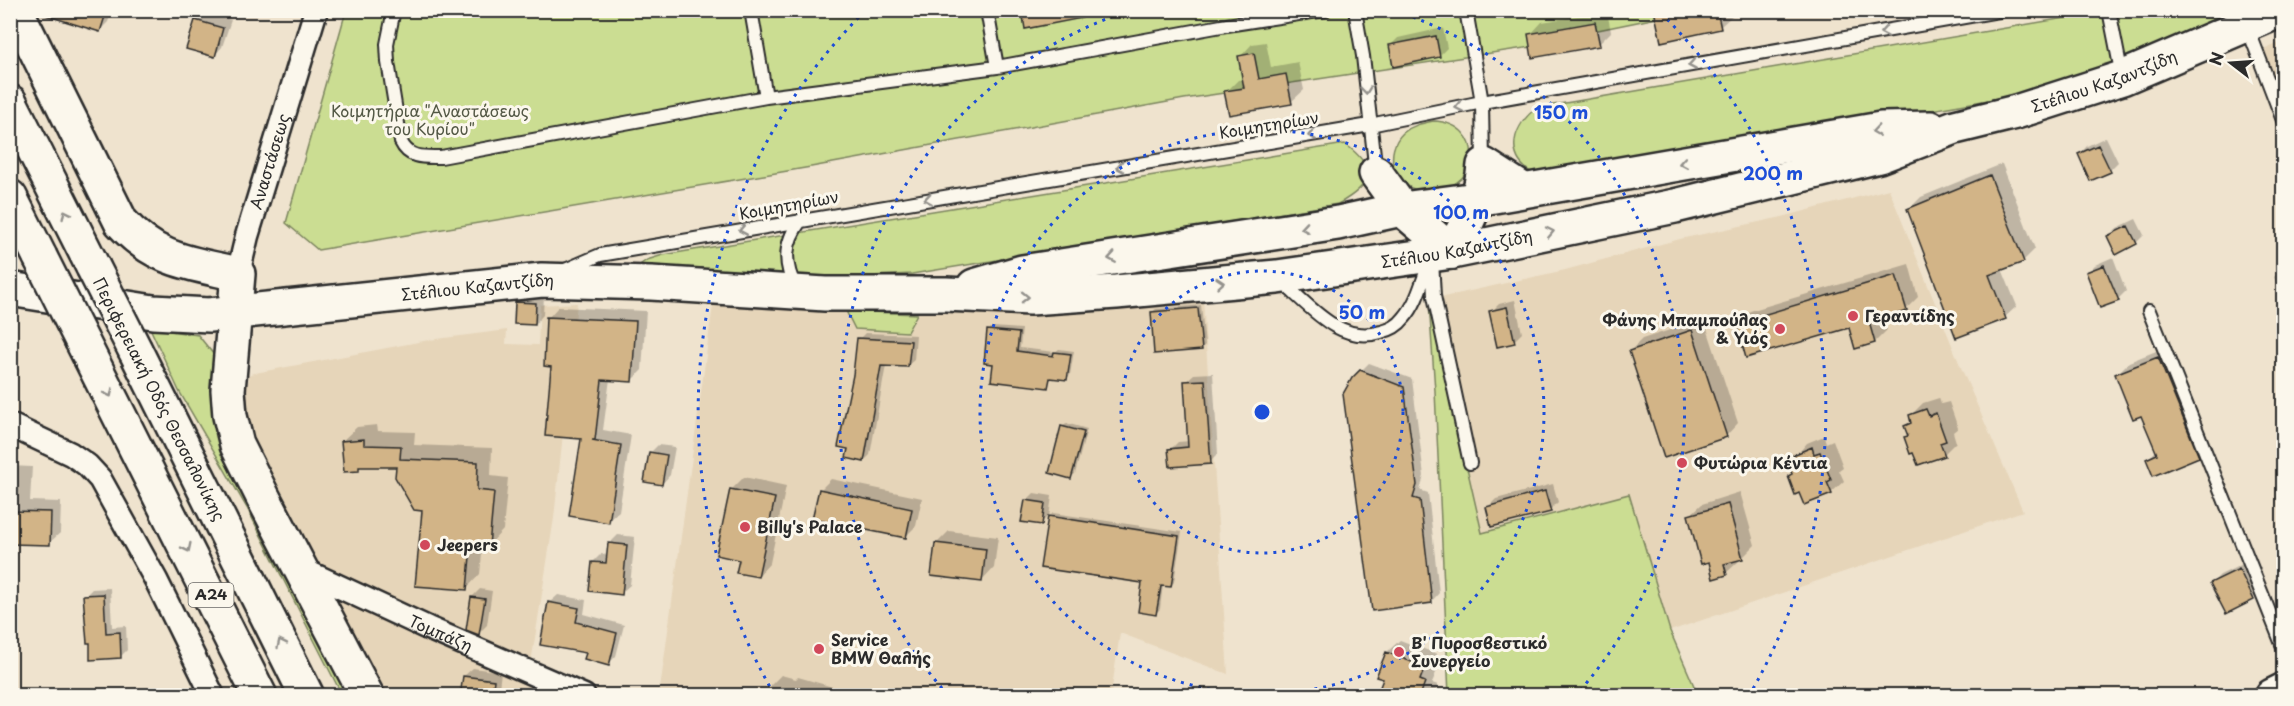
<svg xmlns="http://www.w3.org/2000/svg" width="2294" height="706" font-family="'Playpen Sans',sans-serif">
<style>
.built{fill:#e6d5b9}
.green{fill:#cbdd92;stroke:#7b845e;stroke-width:1.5}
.shadow{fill:#0003}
.building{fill:#d2b487;stroke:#2b2b2b;stroke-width:1.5}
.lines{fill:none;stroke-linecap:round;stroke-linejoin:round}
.lane-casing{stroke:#2b2b2b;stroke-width:16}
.street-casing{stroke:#2b2b2b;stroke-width:27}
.secondary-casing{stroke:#2b2b2b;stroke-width:38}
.highway-casing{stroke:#2b2b2b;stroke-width:38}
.lane{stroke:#fbf7ec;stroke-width:12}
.street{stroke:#fbf7ec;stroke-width:22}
.secondary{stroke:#fbf7ec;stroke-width:33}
.highway{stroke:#fbf7ec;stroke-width:33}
.highway-bridge-casing{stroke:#2b2b2b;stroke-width:38;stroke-linecap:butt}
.highway-bridge{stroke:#fbf7ec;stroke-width:33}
.oneway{stroke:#93918c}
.ring{fill:none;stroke:#1d4ed8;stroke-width:3;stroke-dasharray:3 6}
.poi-dot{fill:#d1495b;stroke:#fbf7ec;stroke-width:2}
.labels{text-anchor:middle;stroke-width:6;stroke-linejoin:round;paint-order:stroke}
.shield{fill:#fbf7ec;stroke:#696865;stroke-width:1.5}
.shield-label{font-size:15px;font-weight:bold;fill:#2b2b2b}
.street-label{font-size:16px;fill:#2b2b2b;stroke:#fbf7ec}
.park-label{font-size:16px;fill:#535845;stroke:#fbf7ec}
.poi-label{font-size:16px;font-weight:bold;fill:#2b2b2b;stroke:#fbf7ec;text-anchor:start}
.centre{fill:#1d4ed8;stroke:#fbf7ec;stroke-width:3}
.ring-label{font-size:18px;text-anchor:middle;font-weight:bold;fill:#1d4ed8;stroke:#fbf7ec;stroke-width:6;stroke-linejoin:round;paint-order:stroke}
</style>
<rect width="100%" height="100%" fill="#efe3ce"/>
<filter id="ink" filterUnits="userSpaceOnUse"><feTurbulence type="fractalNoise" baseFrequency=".0167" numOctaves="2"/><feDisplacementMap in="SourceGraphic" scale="12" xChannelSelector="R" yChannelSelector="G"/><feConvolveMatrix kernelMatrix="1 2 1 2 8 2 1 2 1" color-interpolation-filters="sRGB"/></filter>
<g filter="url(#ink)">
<path class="built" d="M2283,41V103L2264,50Z
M1889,189L1962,370L2023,511L1670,631L1629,495L1482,533L1465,464L1439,298L1565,270L1680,239L1782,217Z
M1203,299L1228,674L1120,633L1111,695L659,696L713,305L1025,315Z
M577,303L554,518L531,663L312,568L255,445L246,411V393L250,374L429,340L507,330L506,344L538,345L540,305Z
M320,589L439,646L550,695H380Z"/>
<path class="green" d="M346,11H1691L1598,30L1538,46L1184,99L811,167L318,250L286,223Z
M2106,11H2246L2139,56L2017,95L1543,178C1505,164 1508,131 1536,108Z
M1433,121C1491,123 1481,199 1419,190C1392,186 1384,151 1403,133C1412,125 1423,123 1433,121Z
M1345,144C1379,169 1372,185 1338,204L912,274L829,278L644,270L641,264L647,260L663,255Z
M1429,302L1482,533L1629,494L1670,631L1698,695H1449L1435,391Z
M846,311L917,314L907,332L855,329Z
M150,328L198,335L214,355L356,695H342L247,508L179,391Z"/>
<path class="shadow" d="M70,10H112L108,22L100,30Z
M1023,10H1112L1026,27Z
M1656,10H1732L1733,15L1720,27Z
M1607,11L1611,32L1599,44L1530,35L1542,22Z
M204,12L231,20L222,47L214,56L196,20Z
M1443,28L1447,48L1439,56L1390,46L1398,38Z
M1266,42L1271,67L1298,62L1304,90L1291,102L1226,92L1238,80L1244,79L1240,57L1252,44Z
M2106,137L2118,162L2110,170L2079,155L2087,146Z
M2002,164L2035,249L2023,261L2002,269L2017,306L2005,317L1909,209L1921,197Z
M2136,219L2144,235L2136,243L2109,236L2117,228Z
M2113,257L2126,291L2118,299L2087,273L2095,265Z
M1909,264L1918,297L1906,309L1883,316L1887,330L1875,342L1850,326L1738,323L1750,311Z
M2284,267V303L2274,277Z
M525,294L544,295L543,315L535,324L517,302Z
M1515,300L1522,333L1514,341L1491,312L1499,304Z
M1201,305L1205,345L1201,349L1152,312L1156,309Z
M558,307L646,311L642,370L631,381L610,379L603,430L631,435L619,511L608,521L583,438L552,365L548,318Z
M1704,319L1738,423L1726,436L1630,351L1642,339Z
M992,327L1022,329L1020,348L1055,352L1059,349L1074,351L1070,375L1066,379L1052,377L1047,386L989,330Z
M865,333L916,335L914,360L907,366L886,365L870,455L864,461L854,376L859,339Z
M2171,345L2210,444L2198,456L2148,459L2157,450L2142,414L2117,374L2129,362Z
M1369,363L1412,379L1424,476L1420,490L1428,493L1439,593L1431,602L1353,379Z
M1213,373L1218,454L1210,462L1170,450L1178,442L1190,441L1185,382L1194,374Z
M1939,398L1941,404L1949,402L1958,428L1953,432L1956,442L1944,454L1905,438L1909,434L1906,427L1912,420L1910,416L1923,403Z
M1066,423L1087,429L1075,474L1071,477L1062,427Z
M377,425L378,431L415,432L414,445L492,448L491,476L508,478L503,530L489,545L483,544L480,574L466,589L397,466H362L358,469L342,441L357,427Z
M1824,436L1826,443L1833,440L1843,467L1839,470L1844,481L1831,493L1800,491L1789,477L1793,473L1790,463L1807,443Z
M10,441H12L11,466L32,467L30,501L61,502L60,533L49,543L10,542Z
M658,445L675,447L670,475L662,484L650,453Z
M744,477L786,486L770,563L758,576L741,559L731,490Z
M831,479L922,498L916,526L906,536L820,490Z
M1553,484L1558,502L1550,510L1488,507L1496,499Z
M1740,492L1755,545L1743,557L1738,559L1739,561L1726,573L1689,516L1702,504Z
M1034,493L1052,496L1049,517L1053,513L1182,532L1174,582L1171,586L1163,584L1160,609L1156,613L1143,582L1041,567L1049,515L1041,523L1026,501Z
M949,531L998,537L994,568L982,581L937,543Z
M618,535L635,537L630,585L621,593L593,562L601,554L608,555L610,543Z
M2247,562L2261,591L2253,599L2212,583L2220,575Z
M110,588L112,627L126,626L127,650L120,657L92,658L85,596L92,589Z
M480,589L492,591L487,625L479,633L472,597Z
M558,595L586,600L584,614L624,625L616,656L608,664L587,652L549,603Z
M1400,640L1437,654L1431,668L1437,670L1432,683L1438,685L1434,696H1386L1385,678L1378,676L1387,652Z
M473,668L501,672L498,696H462L464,676Z
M781,675L796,679L798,677L864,696H768L771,685Z
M106,689L108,696H91L94,692Z"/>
<path class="building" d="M43,10H107L100,32L42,14Z
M1022,10H1081L1082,18L1025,29Z
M1654,10H1717L1721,29L1661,42Z
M195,20L223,28L215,57L186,49Z
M1595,22L1600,46L1532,58L1528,34Z
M1436,36L1440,57L1393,67L1389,45Z
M1254,53L1259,79L1286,74L1292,104L1229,115L1224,91L1244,88L1238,56Z
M2098,145L2111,172L2090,181L2078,154Z
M1990,175L2024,262L1989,275L2006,319L1956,338L1907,209Z
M2128,226L2137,244L2116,255L2107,236Z
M2104,265L2119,301L2100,308L2086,272Z
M1896,275L1907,311L1869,322L1875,343L1855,349L1849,328L1746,358L1736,323Z
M515,302L536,303L535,325L514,324Z
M1507,307L1515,343L1497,347L1489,311Z
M1198,308L1202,350L1154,354L1151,312Z
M546,317L636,321L632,382L602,380L595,440H592L621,445L609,523L569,516L581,439L545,436L551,367L544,366Z
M987,330L1019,333L1017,351L1053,356L1054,352L1071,354L1067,380L1050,378L1048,388L991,381L993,364L984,363Z
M1692,330L1727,437L1664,458L1629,351Z
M857,338L911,341L908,367L881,366L864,462L846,458L848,449L838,447L853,375Z
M2158,357L2199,457L2153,476L2146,459L2157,454L2141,416L2133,419L2115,374Z
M1360,370L1404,387L1417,485L1413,498L1420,500L1432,603L1372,611L1343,394L1352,378Z
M1205,380L1211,464L1170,467L1168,449L1188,447L1184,381Z
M1926,409L1929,416L1936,413L1946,441L1940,443L1945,456L1918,465L1913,453L1910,454L1904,437L1908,436L1904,426L1911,423L1909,415Z
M1061,426L1084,432L1071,479L1049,473Z
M364,439V445L401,446L400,459L478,462L477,490L494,492L489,546L471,545L467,590L415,586L422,511L414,510L395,477L396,467H359V471L344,472L341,441Z
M1812,447L1814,454L1820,452L1831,480L1827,482L1832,494L1804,505L1799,493L1795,495L1788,476L1792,474L1788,463L1795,460L1793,455Z
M649,452L667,455L662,485L644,482Z
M730,489L775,498L758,577L736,573L739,560L716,555Z
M819,489L912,509L906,538L812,519Z
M1545,491L1551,512L1491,527L1486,507Z
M1025,500L1045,503L1042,525L1021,522Z
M1728,504L1743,559L1724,564L1727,575L1713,579L1709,562L1701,564L1688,515Z
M10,511L51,512L50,545L10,544Z
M1048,516L1179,536L1171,587L1161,586L1156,615L1138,612L1142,583L1040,568Z
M608,543L627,545L622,595L589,591L592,562L606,563Z
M935,543L986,549L982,582L931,576Z
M2239,569L2254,600L2226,614L2210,583Z
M104,594L106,633L120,632L121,658L90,660V643H87L83,595Z
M471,597L485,599L479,635L466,630Z
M548,602L579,608L576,622L617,633L609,666L584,659L586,653L540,645Z
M1386,652L1425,667L1420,680L1425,682L1420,696H1387L1378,692L1383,679L1376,677Z
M463,676L494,680L492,696H460Z"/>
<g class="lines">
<g class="lane-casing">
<path id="lane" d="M394,10L387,44L388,62L401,142C409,159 424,157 441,157L766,97L997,67L1227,25L1325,10
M751,10L766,97
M987,10L997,67
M1355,10L1363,56L1376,173
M1466,10L1482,102L1483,164
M2109,10L2122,76
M2247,26L2284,123
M1432,260L1434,296L1470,463
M565,270L600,255L1370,125L1482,102L2004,10
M1282,282C1310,306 1340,345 1381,332C1390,330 1398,326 1404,318C1418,303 1423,277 1431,259
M796,288C783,264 784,242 801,220
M2149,311L2284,649"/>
</g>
<g class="street-casing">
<g id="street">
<path id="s1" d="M238,274L247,236L316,10"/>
<path d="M10,425L71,454L87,465L100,479L156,580L213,696"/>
<path id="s2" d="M299,568L428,628L584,696"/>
</g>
</g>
<g class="secondary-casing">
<g id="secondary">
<path d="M16,10L121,222C156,261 190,263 238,274L228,390L230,416L237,445L263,497L367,696"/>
<path d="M1376,173L1402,209L1452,252"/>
<path d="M1452,252C1466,224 1482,197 1484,165L1523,190"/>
<path d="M974,286L1022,272L1338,223L1402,209L1477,199L1881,129L1931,128"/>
<path id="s3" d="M10,289L153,312L209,315L542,280L651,283L825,294H946L1030,298L1116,292L1277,277L1452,252L1675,206L1879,156L1955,127L2016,112L2122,78L2281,10"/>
<path d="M2272,696L2284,690"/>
</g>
</g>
<g class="highway-casing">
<path id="highway" d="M10,102L93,267
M10,197L40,257
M82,341L260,696
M135,350L307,696"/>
</g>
<use href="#lane" class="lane"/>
<use href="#street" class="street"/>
<use href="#secondary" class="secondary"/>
<use href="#highway" class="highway"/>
<g class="highway-bridge-casing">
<path id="highway-bridge" d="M40,257L82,341
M93,267L135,350"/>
</g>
<use href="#highway-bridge" class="highway-bridge"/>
</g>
<defs><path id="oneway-chevron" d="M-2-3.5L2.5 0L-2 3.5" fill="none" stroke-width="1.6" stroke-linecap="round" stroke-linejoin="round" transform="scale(1.5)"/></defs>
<g class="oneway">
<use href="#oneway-chevron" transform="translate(1884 32) rotate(170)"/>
<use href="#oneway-chevron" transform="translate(1692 65) rotate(170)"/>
<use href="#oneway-chevron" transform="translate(1366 90) rotate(84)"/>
<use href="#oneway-chevron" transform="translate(1459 107) rotate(169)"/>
<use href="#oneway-chevron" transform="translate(1876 131) rotate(172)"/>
<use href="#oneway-chevron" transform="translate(1312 135) rotate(171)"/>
<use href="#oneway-chevron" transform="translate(1683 163) rotate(170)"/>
<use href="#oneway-chevron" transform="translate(1120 167) rotate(171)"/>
<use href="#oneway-chevron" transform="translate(928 199) rotate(171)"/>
<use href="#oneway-chevron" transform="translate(66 214) rotate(-116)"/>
<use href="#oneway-chevron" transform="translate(1305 228) rotate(171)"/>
<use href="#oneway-chevron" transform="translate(743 230) rotate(170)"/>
<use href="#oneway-chevron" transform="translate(1550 232) rotate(-12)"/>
<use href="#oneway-chevron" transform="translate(1112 258) rotate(171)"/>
<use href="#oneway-chevron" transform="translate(1220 283) rotate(-5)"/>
<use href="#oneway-chevron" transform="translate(1025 297) rotate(1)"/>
<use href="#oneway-chevron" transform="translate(109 393) rotate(63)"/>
<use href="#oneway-chevron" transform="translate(187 548) rotate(64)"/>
<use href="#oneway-chevron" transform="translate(281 643) rotate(-116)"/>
</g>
</g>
<g class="ring">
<circle cx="1262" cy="412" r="141"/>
<circle cx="1262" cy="412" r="282"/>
<path d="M948 695A423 423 0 0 1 1128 11M1396 11A423 423 0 0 1 1576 695"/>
<path d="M774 694A564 564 0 0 1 863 13M1661 13A564 564 0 0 1 1750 694"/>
</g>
<g class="poi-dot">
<circle cx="1853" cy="316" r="6"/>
<circle cx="1780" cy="329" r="6"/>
<circle cx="1682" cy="463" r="6"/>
<circle cx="745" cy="527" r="6"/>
<circle cx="425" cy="545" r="6"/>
<circle cx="819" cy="649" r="6"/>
<circle cx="1399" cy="652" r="6"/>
</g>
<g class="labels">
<rect class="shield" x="188.5" y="583" width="45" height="24" rx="4.5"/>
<g class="shield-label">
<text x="211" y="600">Α24</text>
</g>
<g class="street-label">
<text dy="6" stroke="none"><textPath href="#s3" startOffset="2124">Στέλιου Καζαντζίδη</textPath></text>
<text transform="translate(1269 125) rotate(-9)" y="6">Κοιμητηρίων</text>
<text dy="6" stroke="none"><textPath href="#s1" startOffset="117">Αναστάσεως</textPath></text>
<text transform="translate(789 205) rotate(-10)" y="6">Κοιμητηρίων</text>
<text dy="6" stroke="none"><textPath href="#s3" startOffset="1454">Στέλιου Καζαντζίδη</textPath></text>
<text dy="6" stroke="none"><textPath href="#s3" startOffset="471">Στέλιου Καζαντζίδη</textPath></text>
<text transform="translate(159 399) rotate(63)" y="6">Περιφερειακή Οδός Θεσσαλονίκης</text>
<text dy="6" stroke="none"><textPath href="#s2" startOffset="156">Τομπάζη</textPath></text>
</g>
<g class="park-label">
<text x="430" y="117">Κοιμητήρια "Αναστάσεως<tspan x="430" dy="18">του Κυρίου"</tspan></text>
</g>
<g class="poi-label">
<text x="1865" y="322">Γεραντίδης</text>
<text x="1768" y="326" text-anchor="end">Φάνης Μπαμπούλας<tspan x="1768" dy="18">&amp; Υιός</tspan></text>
<text x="1694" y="469">Φυτώρια Κέντια</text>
<text x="757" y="533">Billy's Palace</text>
<text x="437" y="551">Jeepers</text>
<text x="831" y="646">Service<tspan x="831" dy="18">BMW Θαλής</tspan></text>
<text x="1411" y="649">Β' Πυροσβεστικό<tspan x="1411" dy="18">Συνεργείο</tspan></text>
</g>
</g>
<circle cx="1262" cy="412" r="9" class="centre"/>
<g class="ring-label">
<text x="1561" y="119">150 m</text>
<text x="1773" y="180">200 m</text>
<text x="1461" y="219">100 m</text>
<text x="1362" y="319">50 m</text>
</g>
<rect width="2294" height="706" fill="none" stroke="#fbf7ec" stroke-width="36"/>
<rect x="18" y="18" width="2258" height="670" fill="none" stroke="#2b2b2b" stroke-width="2" filter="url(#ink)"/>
<g transform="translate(2231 63) rotate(287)" stroke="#fbf7ec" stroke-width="4.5" paint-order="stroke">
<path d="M0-4.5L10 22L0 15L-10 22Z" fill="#2b2b2b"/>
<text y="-9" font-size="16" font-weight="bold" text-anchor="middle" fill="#2b2b2b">N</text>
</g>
</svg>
